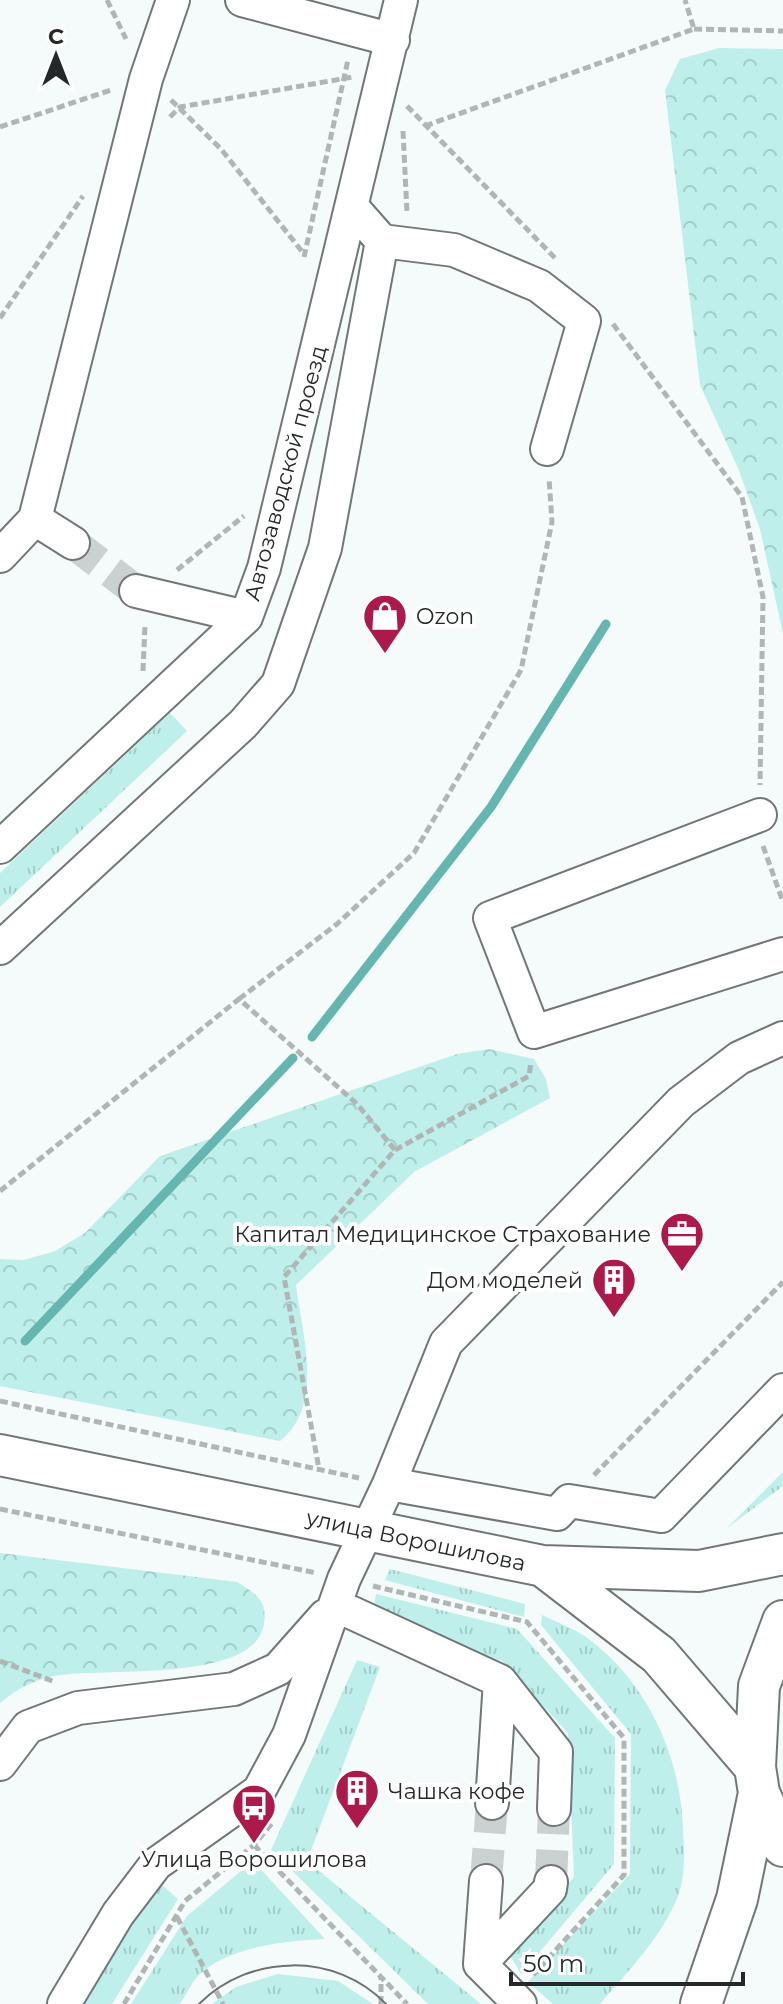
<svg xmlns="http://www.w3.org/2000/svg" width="783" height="2004" font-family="Montserrat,sans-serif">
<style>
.grass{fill:url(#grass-tufts)}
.forest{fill:url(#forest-crowns)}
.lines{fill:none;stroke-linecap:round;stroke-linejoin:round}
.stream{stroke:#65b6b0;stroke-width:9}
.minor-tunnel{stroke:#cbd1d0;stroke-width:32;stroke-dasharray:32 16;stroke-linecap:butt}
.minor-casing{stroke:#717777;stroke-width:36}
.major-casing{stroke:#717777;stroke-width:44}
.path{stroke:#b0b6b5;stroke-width:5;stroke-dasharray:8 4;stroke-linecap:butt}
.minor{stroke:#fff;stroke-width:32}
.major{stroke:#fff;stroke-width:40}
.tram{stroke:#6d7271;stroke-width:2}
.labels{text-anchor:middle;stroke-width:8;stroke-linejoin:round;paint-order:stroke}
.street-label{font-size:22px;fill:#252828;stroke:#fff}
.poi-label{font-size:22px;fill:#252828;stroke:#fff;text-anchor:start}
</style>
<defs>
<pattern id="grass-tufts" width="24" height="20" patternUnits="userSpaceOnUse" patternTransform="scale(2)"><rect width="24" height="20" fill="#beefea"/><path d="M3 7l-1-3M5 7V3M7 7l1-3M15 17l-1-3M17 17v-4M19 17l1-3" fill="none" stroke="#a3cdc9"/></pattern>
<pattern id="forest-crowns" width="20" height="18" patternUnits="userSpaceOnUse" patternTransform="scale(2)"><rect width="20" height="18" fill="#beefea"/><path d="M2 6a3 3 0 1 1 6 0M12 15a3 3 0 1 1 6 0" fill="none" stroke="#a3cdc9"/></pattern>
</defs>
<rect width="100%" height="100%" fill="#f4fbfa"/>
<path class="grass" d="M170,713L187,731L0,907V873Z
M783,1472V1486L726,1529Z
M390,1569L525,1604L524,1617L385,1580Z
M376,1594L517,1629L615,1738L614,1864L521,1974L508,1952L574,1877L568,1733L502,1661L397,1624L374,1606Z
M542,1615C558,1623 576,1629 590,1640C649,1685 681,1758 683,1830C684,1852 686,1875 678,1896C662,1937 628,1971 600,2004H553L528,1982L630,1874L631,1734L541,1625Z
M357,1660L380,1667L307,1861L481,2004H428L271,1850Z
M253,1861L325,1939C285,1941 234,1946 202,1972C193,1979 187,1994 180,2004H131L187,1916Z
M155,1879L178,1899L112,2004H76Z
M278,1974L338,1981L373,2004H212L236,1987Z"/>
<path class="forest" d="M719,48L783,49V634L760,529L738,468L700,385L665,90L680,59Z
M489,1049L534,1059L546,1079L550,1098L414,1172L296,1285C302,1335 325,1405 280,1441L0,1386V1259L24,1260L55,1251L85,1233L160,1156L457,1054Z
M0,1553L237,1582C255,1593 268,1601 264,1624C255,1684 100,1667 54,1676C32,1681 17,1689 0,1703Z"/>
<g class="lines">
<path class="stream" d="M312,1037L491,807L606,624
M25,1341L293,1058"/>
<path class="minor-tunnel" d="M73,543L136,591
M486,1881L492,1803
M551,1882L554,1809"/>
<g class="minor-casing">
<path id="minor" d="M242,0L393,40
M382,241L454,250L539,286L584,321L547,449
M35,519L73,543
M0,556L35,519L146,79L173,0
M136,591L246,617
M760,815L490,918L534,1032L783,954
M0,847L246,617L264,568L401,0
M0,948L243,724L278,684L325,548L382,241L353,208
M389,1484L557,1514L569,1501L661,1516L783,1390
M335,1605L500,1681L556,1752L554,1809
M0,1764L28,1727L78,1708L234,1689L278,1669L325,1616
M492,1803L500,1681
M486,1881L480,1964L520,2004
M480,1964L550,1889L551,1882
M64,2004L118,1914L156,1864L259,1791L289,1735L344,1579L389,1484L446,1343L681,1102L739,1058L783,1038"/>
</g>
<g class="major-casing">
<path id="major" d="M0,1455L543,1566L659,1655L755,1767
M543,1566L699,1571L783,1554
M783,1621L759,1686L755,1767L759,1793L783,1846
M701,2004L737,1899L759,1793"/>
</g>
<path class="path" d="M107,0L126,39
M694,29L783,31
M171,100L221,149L304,254
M407,106L556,259
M170,117L180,107L353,77
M425,126L694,29L685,0
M0,127L111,90
M403,131L407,213
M304,257L348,60
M0,318L83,196
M613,324L742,497L763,597L760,785
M177,570L244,516
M143,671L145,625
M763,846L783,902
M239,999L337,924L414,853L521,670L552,522L549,478
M395,1150L529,1076L531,1062
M0,1191L239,999L357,1104L395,1150L284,1277L319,1469
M0,1401L359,1478
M594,1475L783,1282
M0,1509L317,1573
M373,1586L527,1622L624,1738V1875L533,1975
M0,1661L55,1682
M254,1845L407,2004
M177,1917L223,2004
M124,2004L185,1901L254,1845L273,1822
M381,2004V1978"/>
<use href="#minor" class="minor"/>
<use href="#major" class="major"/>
<path class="tram" d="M199,2004C250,1953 336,1952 386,2004"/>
</g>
<defs>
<g id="shop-pin" transform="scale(2.3)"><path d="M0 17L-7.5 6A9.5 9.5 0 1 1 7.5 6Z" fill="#ac194b" stroke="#fff"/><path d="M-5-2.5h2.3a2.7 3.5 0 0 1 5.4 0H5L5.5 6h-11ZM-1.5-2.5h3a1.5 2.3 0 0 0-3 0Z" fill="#fff"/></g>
<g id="office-pin" transform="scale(2.3)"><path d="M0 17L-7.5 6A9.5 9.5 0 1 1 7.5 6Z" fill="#ac194b" stroke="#fff"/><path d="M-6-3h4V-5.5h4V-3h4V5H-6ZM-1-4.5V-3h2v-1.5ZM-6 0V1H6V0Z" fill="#fff"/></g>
<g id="building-pin" transform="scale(2.3)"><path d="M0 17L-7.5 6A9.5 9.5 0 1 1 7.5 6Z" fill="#ac194b" stroke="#fff"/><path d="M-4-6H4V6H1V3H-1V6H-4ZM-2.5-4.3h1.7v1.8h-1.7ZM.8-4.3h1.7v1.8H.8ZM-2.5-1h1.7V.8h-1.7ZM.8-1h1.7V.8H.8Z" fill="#fff"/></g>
<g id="bus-pin" transform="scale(2.3)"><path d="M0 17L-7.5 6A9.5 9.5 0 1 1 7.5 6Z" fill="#ac194b" stroke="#fff"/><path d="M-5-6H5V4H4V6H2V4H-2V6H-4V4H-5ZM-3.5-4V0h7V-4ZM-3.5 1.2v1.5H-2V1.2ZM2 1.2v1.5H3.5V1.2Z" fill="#fff"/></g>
</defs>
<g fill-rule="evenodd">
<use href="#shop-pin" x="385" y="616"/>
<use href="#office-pin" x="682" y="1234"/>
<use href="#building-pin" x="614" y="1280"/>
<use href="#building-pin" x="357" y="1791"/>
<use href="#bus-pin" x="254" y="1806"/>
</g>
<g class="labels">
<g class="street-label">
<text transform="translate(285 473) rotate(-75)" y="8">Автозаводской проезд</text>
<text transform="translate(416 1540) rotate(12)" y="8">улица Ворошилова</text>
</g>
<g class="poi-label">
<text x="416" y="624">Ozon</text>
<text x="651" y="1242" text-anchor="end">Капитал Медицинское Страхование</text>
<text x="583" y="1288" text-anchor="end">Дом моделей</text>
<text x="388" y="1799">Чашка кофе</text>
<text x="254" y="1867" text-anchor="middle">Улица Ворошилова</text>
</g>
</g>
<g transform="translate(56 56)" stroke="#ffffff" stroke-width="6" paint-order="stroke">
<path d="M0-6L14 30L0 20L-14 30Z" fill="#252828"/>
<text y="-12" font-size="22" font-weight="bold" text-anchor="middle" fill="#252828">С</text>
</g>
<path d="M511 1972v12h232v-12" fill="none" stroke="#252828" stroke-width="4"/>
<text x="523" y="1972" font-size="24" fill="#252828" stroke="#ffffff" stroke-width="6" paint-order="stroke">50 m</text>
</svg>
